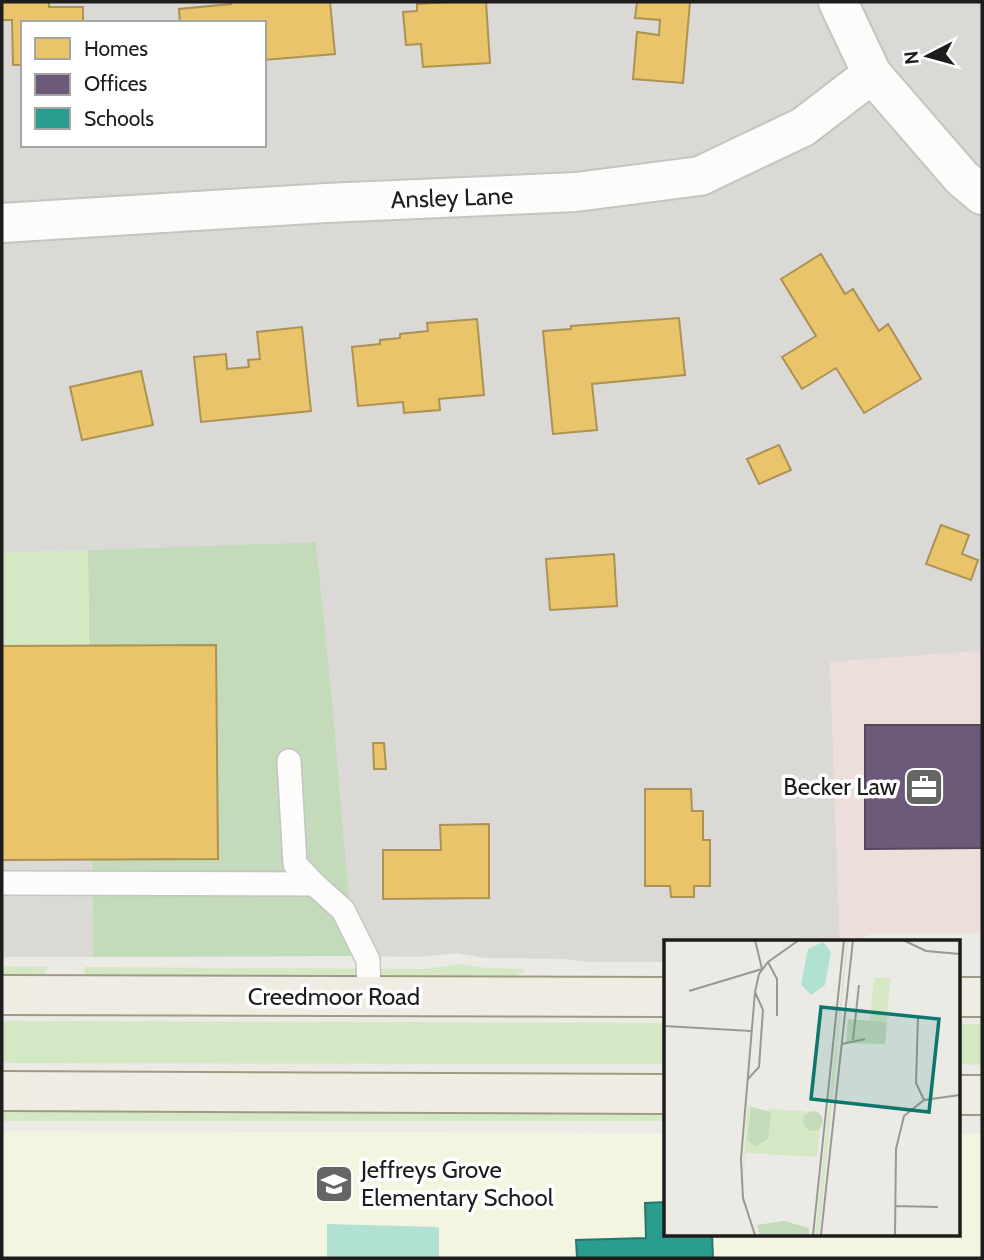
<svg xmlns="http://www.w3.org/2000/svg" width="984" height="1260" font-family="Cabin,sans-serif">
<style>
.residential{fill:#dad9d6;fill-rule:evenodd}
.commercial{fill:#eddedb}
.education{fill:#f4f5e0}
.grass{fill:#d4e8c4}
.forest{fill:#c3dabb}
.pitch{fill:#b1e2d1}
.homes{fill:#e9c46a;stroke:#ac9253;stroke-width:2}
.offices{fill:#6d597a;stroke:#55475e;stroke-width:2}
.schools{fill:#2a9d8f;stroke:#26776d;stroke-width:2}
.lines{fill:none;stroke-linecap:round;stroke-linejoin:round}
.service-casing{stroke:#c4c4c1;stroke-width:26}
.minor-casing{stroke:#c4c4c1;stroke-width:42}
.primary-casing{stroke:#a09983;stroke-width:42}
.service{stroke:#fcfcfb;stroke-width:23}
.minor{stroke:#fcfcfb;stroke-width:38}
.primary{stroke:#f0ece3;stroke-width:38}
.labels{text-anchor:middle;stroke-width:7;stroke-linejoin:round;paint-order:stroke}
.street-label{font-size:24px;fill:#1d1d1d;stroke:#fff}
.poi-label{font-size:24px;fill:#1d1d1d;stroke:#fff;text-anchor:end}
.inset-road{fill:none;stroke:#999895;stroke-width:2}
.view{fill:#0f766e;fill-opacity:0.15;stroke:#0f766e;stroke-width:3.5}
.inset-edge{fill:none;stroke:#1d1d1d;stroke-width:3.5}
</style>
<rect width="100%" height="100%" fill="#ebeae5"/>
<path class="residential" d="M2,2H982V651L830,662L840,941L666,942L665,962H589L564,959L484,958L458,953L417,957L354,956L332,699L316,542L2,553ZM23,23H264V145H23Z
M89,728L93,957H2V730Z"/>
<path class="commercial" d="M982,651V933H874L856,941H840L830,662Z"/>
<path class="education" d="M2,1131L665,1133L666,1234H958V1134H982V1258H2Z"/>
<path class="grass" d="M88,550L89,728L2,730V553Z
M457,964L487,968L525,969L522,973L508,978H90L85,974L84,967L426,969Z
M47,966L44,978H2V967Z
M2,1021L665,1023V1064L2,1063Z
M958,1024H982V1065L958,1064Z
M2,1111L666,1112L665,1121H2Z"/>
<path class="forest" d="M316,542L332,699L354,956L93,957L88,550Z"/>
<path class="pitch" d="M327,1224L439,1227V1258H327Z"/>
<path class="homes" d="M2,2H49V7H83V23H23V65H13L12,20H2Z
M231,2H330L335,54L264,60V23H180L179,9L231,4Z
M451,2H486L490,63L423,67L421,44L406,45L403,12L417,11V4Z
M637,2H690L683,83L633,79L637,32L659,35L660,20L635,18Z
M821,254L845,294L853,289L879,331L888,324L921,379L864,413L836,368L802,389L782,357L816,336L781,279Z
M679,318L685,375L592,384L597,430L553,434L543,331L571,329V326Z
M477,319L484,395L439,399L440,410L404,413L403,402L358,406L352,347L380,344V340L400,338V334L428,331L427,323Z
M302,327L311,411L201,422L194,357L226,354L227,369L249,367L248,360L260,359L257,332Z
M141,371L153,425L82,440L70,387Z
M779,445L791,470L759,484L747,459Z
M941,525L969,535L962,554L978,560L971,580L926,564Z
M614,554L617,606L550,610L546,559Z
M216,645L218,859L2,860V646Z
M373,743H384L386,769H374Z
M645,789H691L692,811H703V840H710V886H694V897H671L670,886H645Z
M489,824V898L383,899V850H441L440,825Z"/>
<path class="offices" d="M865,725H982V848L865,849Z"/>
<path class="schools" d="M666,1202V1234H712L713,1258H577L576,1240L646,1238L645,1203Z"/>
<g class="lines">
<g class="service-casing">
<path id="service" d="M289,761L295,864L314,884L343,910L368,960L369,997
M2,883L314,884"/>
</g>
<g class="minor-casing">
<path id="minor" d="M838,2L872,74L962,178L982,195
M2,223L326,203L576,192L700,176L803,127L872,74"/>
</g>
<g class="primary-casing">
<path id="primary" d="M2,995L666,997
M958,997H982
M2,1091L666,1094
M958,1095H982"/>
</g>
<use href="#service" class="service"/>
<use href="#minor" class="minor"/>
<use href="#primary" class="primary"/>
</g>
<defs>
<g id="office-square" transform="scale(2.0125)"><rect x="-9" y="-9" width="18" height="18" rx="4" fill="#656563" stroke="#fff"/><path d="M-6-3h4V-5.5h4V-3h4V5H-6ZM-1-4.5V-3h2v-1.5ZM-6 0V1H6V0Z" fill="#fff"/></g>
<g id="school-square" transform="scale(2.0125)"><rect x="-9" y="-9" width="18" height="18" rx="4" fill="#656563" stroke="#fff"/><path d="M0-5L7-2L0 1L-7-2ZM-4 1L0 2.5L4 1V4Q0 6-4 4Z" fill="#fff"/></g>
</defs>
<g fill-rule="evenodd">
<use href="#office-square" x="924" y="787"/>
<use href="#school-square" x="334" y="1184"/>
</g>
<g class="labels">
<g class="street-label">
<text transform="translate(452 198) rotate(-2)" y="8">Ansley Lane</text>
<text x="334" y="1005">Creedmoor Road</text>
</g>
<g class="poi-label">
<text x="897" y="795">Becker Law</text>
<text x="361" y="1178" text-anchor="start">Jeffreys Grove<tspan x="361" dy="28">Elementary School</tspan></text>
</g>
</g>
<g transform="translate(664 940)">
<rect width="296" height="296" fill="#ebeae5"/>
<path d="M184,0L155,295H151L183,0ZM210,38H226L223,82L206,80ZM87,164L83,199L107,172L104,169L142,171L148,193L156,188L153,217L82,213L79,235L83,170Z" fill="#d4e8c4"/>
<path d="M184,79L223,82L221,104L182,103ZM87,167L107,172L104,199L91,207L83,199ZM139 181a10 10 0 1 1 20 0a10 10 0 1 1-20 0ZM120,281L145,288V295H96L93,285Z" fill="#c3dabb"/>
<path d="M159,2L167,12L161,45L147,55L137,44L144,9Z" fill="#b1e2d1"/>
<path class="inset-road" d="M239,0L262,11L296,14M104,22L113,39V76M25,51L98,29L91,0M254,76L252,143L260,160M0,86L87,91M189,100L195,45M178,104L201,99M83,140L95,127L99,70L91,52M231,266L274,267M91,295L79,258L77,219L91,52L95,34L104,22L135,0M149,295L180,0M157,295L189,0M231,295L232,209L240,176L260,160L296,155"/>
<path class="view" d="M157,67L275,79L265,172L147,159Z"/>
<rect width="296" height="296" class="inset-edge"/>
</g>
<rect width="984" height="1260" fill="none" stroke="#1d1d1d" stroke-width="7"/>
<rect x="21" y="21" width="245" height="126" fill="#ffffff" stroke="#a5a5a5" stroke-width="2"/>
<rect x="35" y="38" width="35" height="21" fill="#e9c46a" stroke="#a5a5a5" stroke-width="2"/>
<text x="84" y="56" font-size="21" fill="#1d1d1d">Homes</text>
<rect x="35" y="74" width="35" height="21" fill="#6d597a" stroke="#a5a5a5" stroke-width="2"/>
<text x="84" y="91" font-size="21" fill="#1d1d1d">Offices</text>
<rect x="35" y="108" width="35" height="21" fill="#2a9d8f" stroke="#a5a5a5" stroke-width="2"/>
<text x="84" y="126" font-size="21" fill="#1d1d1d">Schools</text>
<g transform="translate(928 56) rotate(264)" stroke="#ffffff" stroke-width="5" paint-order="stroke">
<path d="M0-5L12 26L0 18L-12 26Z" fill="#1d1d1d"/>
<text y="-10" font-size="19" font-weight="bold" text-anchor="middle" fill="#1d1d1d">N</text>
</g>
</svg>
